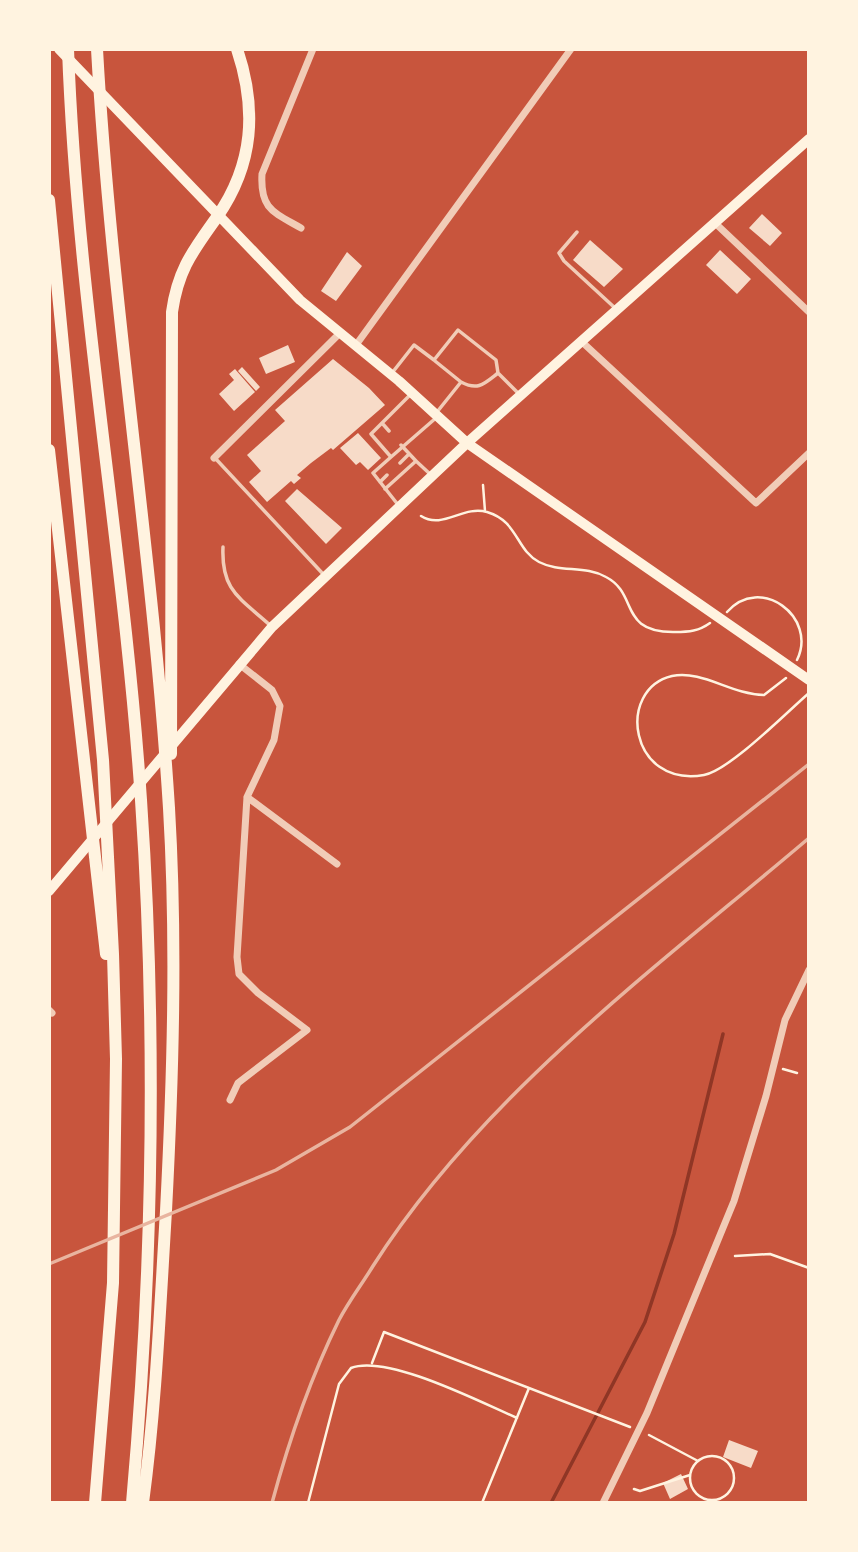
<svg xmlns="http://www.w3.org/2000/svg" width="858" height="1552" font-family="Poppins,sans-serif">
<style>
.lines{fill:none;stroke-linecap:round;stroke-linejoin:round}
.stream{stroke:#8f3625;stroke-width:3.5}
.building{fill:#f7dbc8}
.path{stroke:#fff3e0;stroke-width:2.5}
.service{stroke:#f1ccb7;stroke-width:3.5}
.minor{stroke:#f1ccb7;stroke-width:7}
.secondary{stroke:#fff3e0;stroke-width:10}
.motorway{stroke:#fff3e0;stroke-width:12}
.rail{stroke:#e9b49f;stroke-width:3.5}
</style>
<rect width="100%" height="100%" fill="#c8553d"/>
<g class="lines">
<path class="stream" d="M551,1503L645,1322L674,1234L723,1034"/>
</g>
<path class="building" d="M762,214L782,233L770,246L749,228Z
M590,240L623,269L604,287L573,260Z
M720,250L751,279L737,294L706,265Z
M347,252L362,266L336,301L321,291Z
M288,345L295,362L266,374L259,358Z
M333,359L369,388L385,405L333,450L331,448L311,463L297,475L301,478L294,484L291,481L267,502L249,482L261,471L247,455L285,421L275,410Z
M242,367L260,387L256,391L238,371Z
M235,369L255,392L234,411L219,394L234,380L229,374Z
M358,433L381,458L368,470L360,462L356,465L340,448Z
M297,489L342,528L326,544L285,501Z
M729,1440L758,1451L751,1468L723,1457Z
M681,1474L688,1489L670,1499L663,1483Z"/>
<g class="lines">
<path class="path" d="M483,485L485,511
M421,516C443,530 463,505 487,512C518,521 516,550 539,562C560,573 585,565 606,577C639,594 618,633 675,632C689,632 699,631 710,623
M727,612C760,574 818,617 797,660
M786,678L764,695C730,694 703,670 672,676C616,689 629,788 704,775C730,770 787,712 809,693
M783,1069L797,1073
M735,1256L770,1254L809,1268
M372,1363L384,1332L630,1427
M649,1435L698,1461
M690 1478a22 22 0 1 1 44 0a22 22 0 1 1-44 0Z
M634,1489L640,1491L690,1475
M308,1503L339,1384L351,1368C387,1354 480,1402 517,1418
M482,1503L529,1388"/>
<path class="service" d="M577,232L559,253L564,261L615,308
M435,361L461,382L437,412
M392,373L414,345L434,360L458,330L496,360L498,373L520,395
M461,382C478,391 484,384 498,373
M382,423L389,431
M391,457L437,417
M215,458L324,575
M416,461L430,474
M400,463L409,454
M380,482L387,475
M385,489L416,461L401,445
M399,506L373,473L391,457L371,434L411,394
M223,547C221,591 240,598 271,626"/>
<path class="minor" d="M714,222L809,312
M301,228C273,212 260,209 262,174L313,49
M581,341L756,503L809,453
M356,345L571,49
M214,458L340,333
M247,797L337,864
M49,1010L52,1013
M230,1100L238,1083L307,1030L258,993L239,974L237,957L247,797L274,740L280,706L272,690L239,664
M603,1503L647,1413L734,1201L766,1096L785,1020L809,970"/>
<path class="secondary" d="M59,49L300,300L399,381L467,443L809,680
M49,891L272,627L467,443L809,139"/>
<path class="motorway" d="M68,49C77,300 124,549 141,800C157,1035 153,1269 132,1503
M97,49C111,303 153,554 169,808C177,943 173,1076 166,1211C160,1308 156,1406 143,1503
M49,200L103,760L113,954L116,1059L113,1283L95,1503
M49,450L106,954
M171,754L172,312C178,269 193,251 217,217C254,164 257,109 237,49"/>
<path class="rail" d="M49,1264L276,1170L350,1127L809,764
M272,1503C289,1440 310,1379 339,1320C349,1301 362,1284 373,1266C482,1095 656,968 809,838"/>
</g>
<rect width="858" height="1552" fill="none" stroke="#fff3e0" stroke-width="102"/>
</svg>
